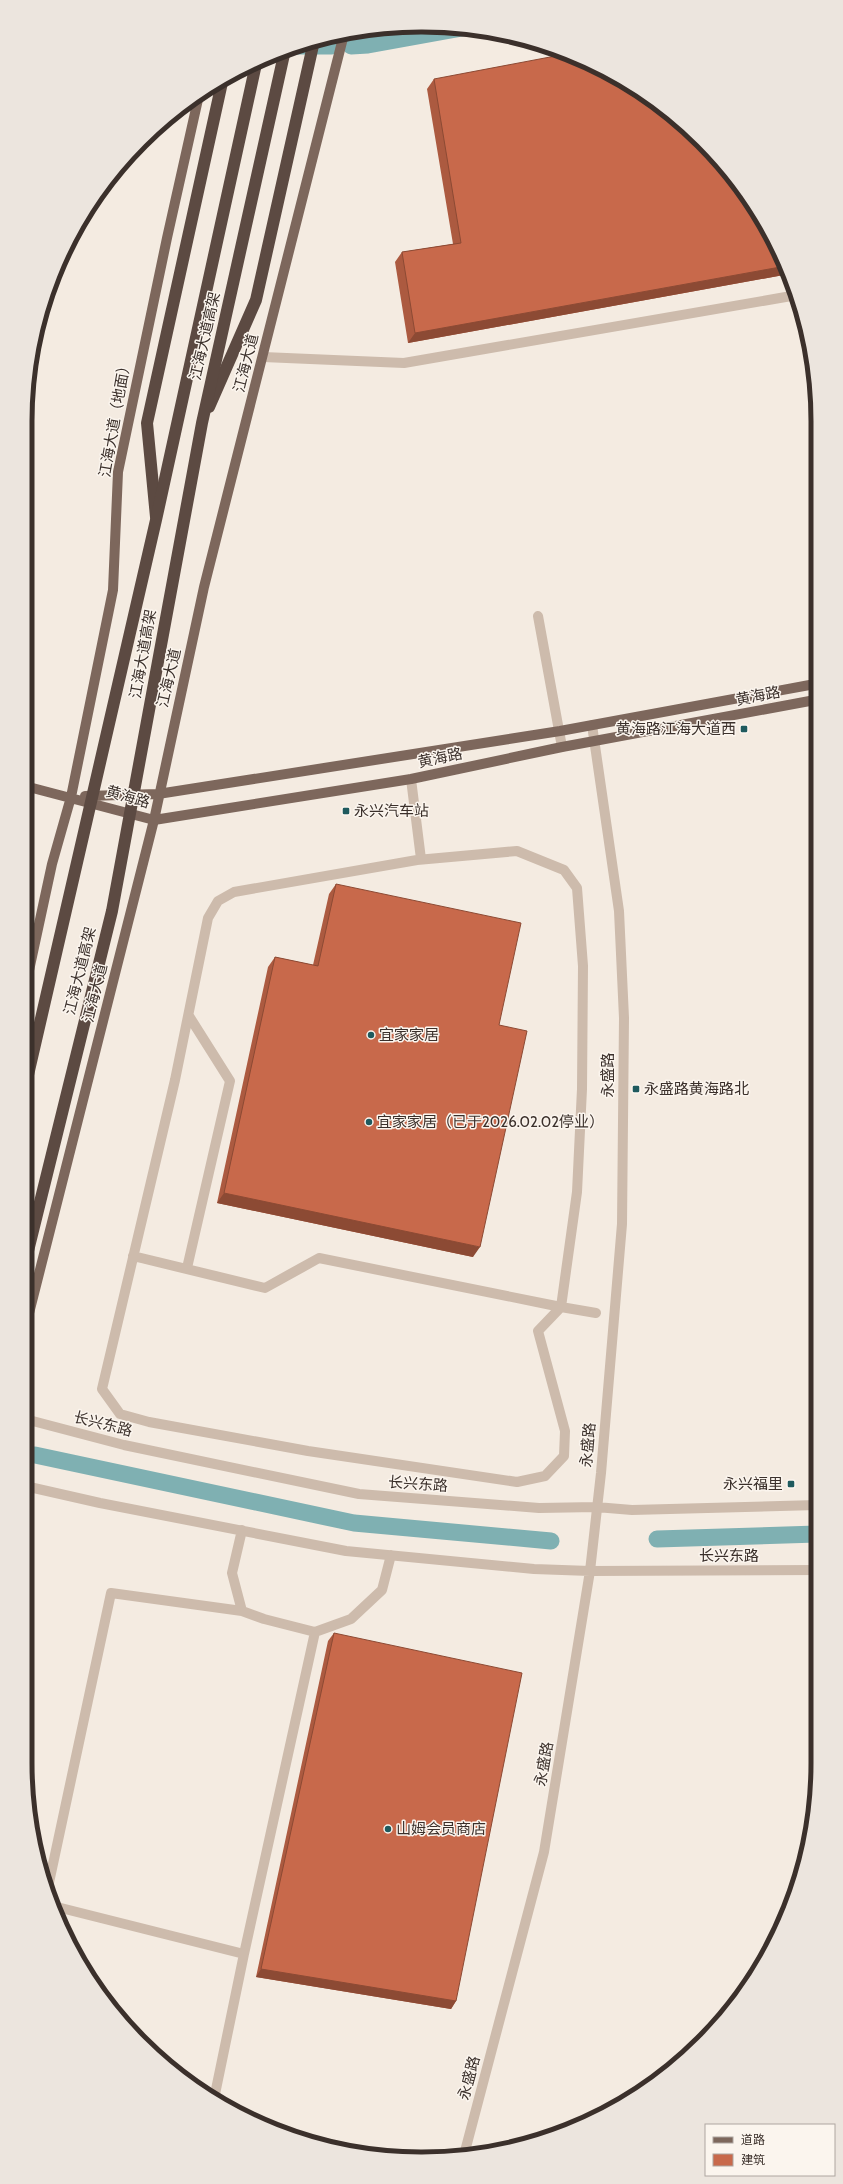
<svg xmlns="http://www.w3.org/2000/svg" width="843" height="2184" font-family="Cabin,'Noto Sans SC',sans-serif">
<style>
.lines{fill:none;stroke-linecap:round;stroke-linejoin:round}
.canal{stroke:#7fb0b2;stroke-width:17}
.minor{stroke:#cdbbac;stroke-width:10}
.major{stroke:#7d675c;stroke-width:10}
.highway{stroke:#5c4a42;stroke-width:12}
.highway-bridge{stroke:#5c4a42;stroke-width:12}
.wall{fill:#ac5a40}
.shaded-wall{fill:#8c4a34}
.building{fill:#c8694b;stroke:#8c4a34}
.poi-dot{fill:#1f5a5e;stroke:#fbf5ee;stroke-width:1.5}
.labels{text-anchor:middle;stroke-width:3;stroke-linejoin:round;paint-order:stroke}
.street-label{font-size:15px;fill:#3b302b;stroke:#fbf5ee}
.poi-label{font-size:15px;fill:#3b302b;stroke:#fbf5ee;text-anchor:start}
.rim{fill:none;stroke:#3b302b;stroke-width:5}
</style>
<rect width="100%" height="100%" fill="#f4ebe1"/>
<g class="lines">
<path class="canal" d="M293,46H332
M351,46L368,45L462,28
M35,1455L354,1523L551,1541
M657,1539L817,1534"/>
<path class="minor" d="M263,357L404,363L797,295
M538,616L562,747
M411,779L421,859
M133,1256L265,1288L319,1258L561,1307L577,1192L582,1089L583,966L577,888L564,870L517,851L417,860L234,892L218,901L208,918L175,1080L102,1389L120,1414L149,1422L308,1451L517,1482L545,1476L564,1456L565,1431L538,1331L561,1307L596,1313
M187,1268L230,1081L189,1016
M25,1419L124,1445L359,1494L539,1508L596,1507L632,1510L817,1505
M25,1486L100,1503L346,1551L534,1569L590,1571L818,1570
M242,1530L232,1573L242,1611L264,1619L315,1632L351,1619L382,1590L391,1555
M47,1892L111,1593L242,1611
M53,1906L244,1954
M214,2099L244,1954L315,1632
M464,2155L544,1852L590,1571L601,1473L622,1224L624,1018L619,911L592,725"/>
<path class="major" d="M25,786L154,820L411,779L562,747L815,700
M85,796L158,794L560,731L815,684
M25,989L52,864L71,797L113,590L118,472L167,238L199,95
M25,1329L154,820L204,587L344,34
M287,2135L382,2156"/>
<path class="highway" d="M209,407L256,300L314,41
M156,517L147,423L223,78"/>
<path class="highway-bridge" d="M25,1088L156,520L256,64
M25,1263L112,911L202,423L285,50"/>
</g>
<path class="wall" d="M434,79L777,246L789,274L408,343L395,262L402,252L453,244L427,89Z
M336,884L499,1025L473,1257L217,1203L268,967L275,957L313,965L329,894Z
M334,1633L456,2001L451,2009L256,1977L328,1641Z"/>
<path class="shaded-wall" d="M786,266L789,274L408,343L415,333Z
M224,1193L480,1247L473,1257L217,1203Z
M261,1969L456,2001L451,2009L256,1977Z"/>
<path class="building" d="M566,54L597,66L642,92L720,160L777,246L786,266L415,333L402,252L461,243L434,79Z
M336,884L521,923L499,1025L527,1031L480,1247L224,1193L275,957L318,966Z
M334,1633L522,1673L456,2001L261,1969Z"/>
<g class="poi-dot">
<rect x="740" y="725" width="8" height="8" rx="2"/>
<rect x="342" y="807" width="8" height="8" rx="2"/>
<circle cx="371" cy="1035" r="4"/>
<rect x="632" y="1085" width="8" height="8" rx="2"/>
<circle cx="369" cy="1122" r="4"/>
<rect x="787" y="1480" width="8" height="8" rx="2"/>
<circle cx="388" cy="1829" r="4"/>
</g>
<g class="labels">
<g class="street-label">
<text transform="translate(205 336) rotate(-77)" y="5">江海大道高架</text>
<text transform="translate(246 363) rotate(-76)" y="5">江海大道</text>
<text transform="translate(115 418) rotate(-80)" y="5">江海大道（地面）</text>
<text transform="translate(143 654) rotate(-80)" y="5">江海大道高架</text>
<text transform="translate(169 678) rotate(-77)" y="5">江海大道</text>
<text transform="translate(758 696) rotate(-11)" y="5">黄海路</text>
<text transform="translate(440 758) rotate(-12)" y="5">黄海路</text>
<text transform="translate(128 797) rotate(16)" y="5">黄海路</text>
<text transform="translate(80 971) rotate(-76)" y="5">江海大道高架</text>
<text transform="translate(95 993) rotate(-76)" y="5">江海大道</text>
<text transform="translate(608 1075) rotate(-90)" y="5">永盛路</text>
<text transform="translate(103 1424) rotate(14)" y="5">长兴东路</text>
<text transform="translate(588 1445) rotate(-85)" y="5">永盛路</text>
<text transform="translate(418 1484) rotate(4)" y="5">长兴东路</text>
<text x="729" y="1561">长兴东路</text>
<text transform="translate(544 1764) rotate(-80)" y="5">永盛路</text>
<text transform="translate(469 2078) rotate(-75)" y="5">永盛路</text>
</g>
<g class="poi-label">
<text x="736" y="734" text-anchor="end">黄海路江海大道西</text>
<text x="354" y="816">永兴汽车站</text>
<text x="379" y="1040">宜家家居</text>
<text x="644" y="1094">永盛路黄海路北</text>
<text x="377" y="1127">宜家家居（已于2026.02.02停业）</text>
<text x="783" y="1489" text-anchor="end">永兴福里</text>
<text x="396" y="1834">山姆会员商店</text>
</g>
</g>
<path d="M0 0H843V2184H0ZM421 32H422A389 389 0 0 1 811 421V1763A389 389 0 0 1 422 2152H421A389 389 0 0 1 32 1763V421A389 389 0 0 1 421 32Z" fill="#ece5de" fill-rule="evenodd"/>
<path class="rim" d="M421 32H422A389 389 0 0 1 811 421V1763A389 389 0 0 1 422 2152H421A389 389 0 0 1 32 1763V421A389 389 0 0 1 421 32Z"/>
<rect x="705" y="2124" width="130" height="52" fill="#fbf5ee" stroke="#aea6a0"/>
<rect x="713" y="2137" width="20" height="6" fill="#7d675c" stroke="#aea6a0"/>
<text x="741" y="2144" font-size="12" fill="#3b302b">道路</text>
<rect x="713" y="2154" width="20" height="12" fill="#c8694b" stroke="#aea6a0"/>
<text x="741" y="2164" font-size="12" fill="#3b302b">建筑</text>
</svg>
